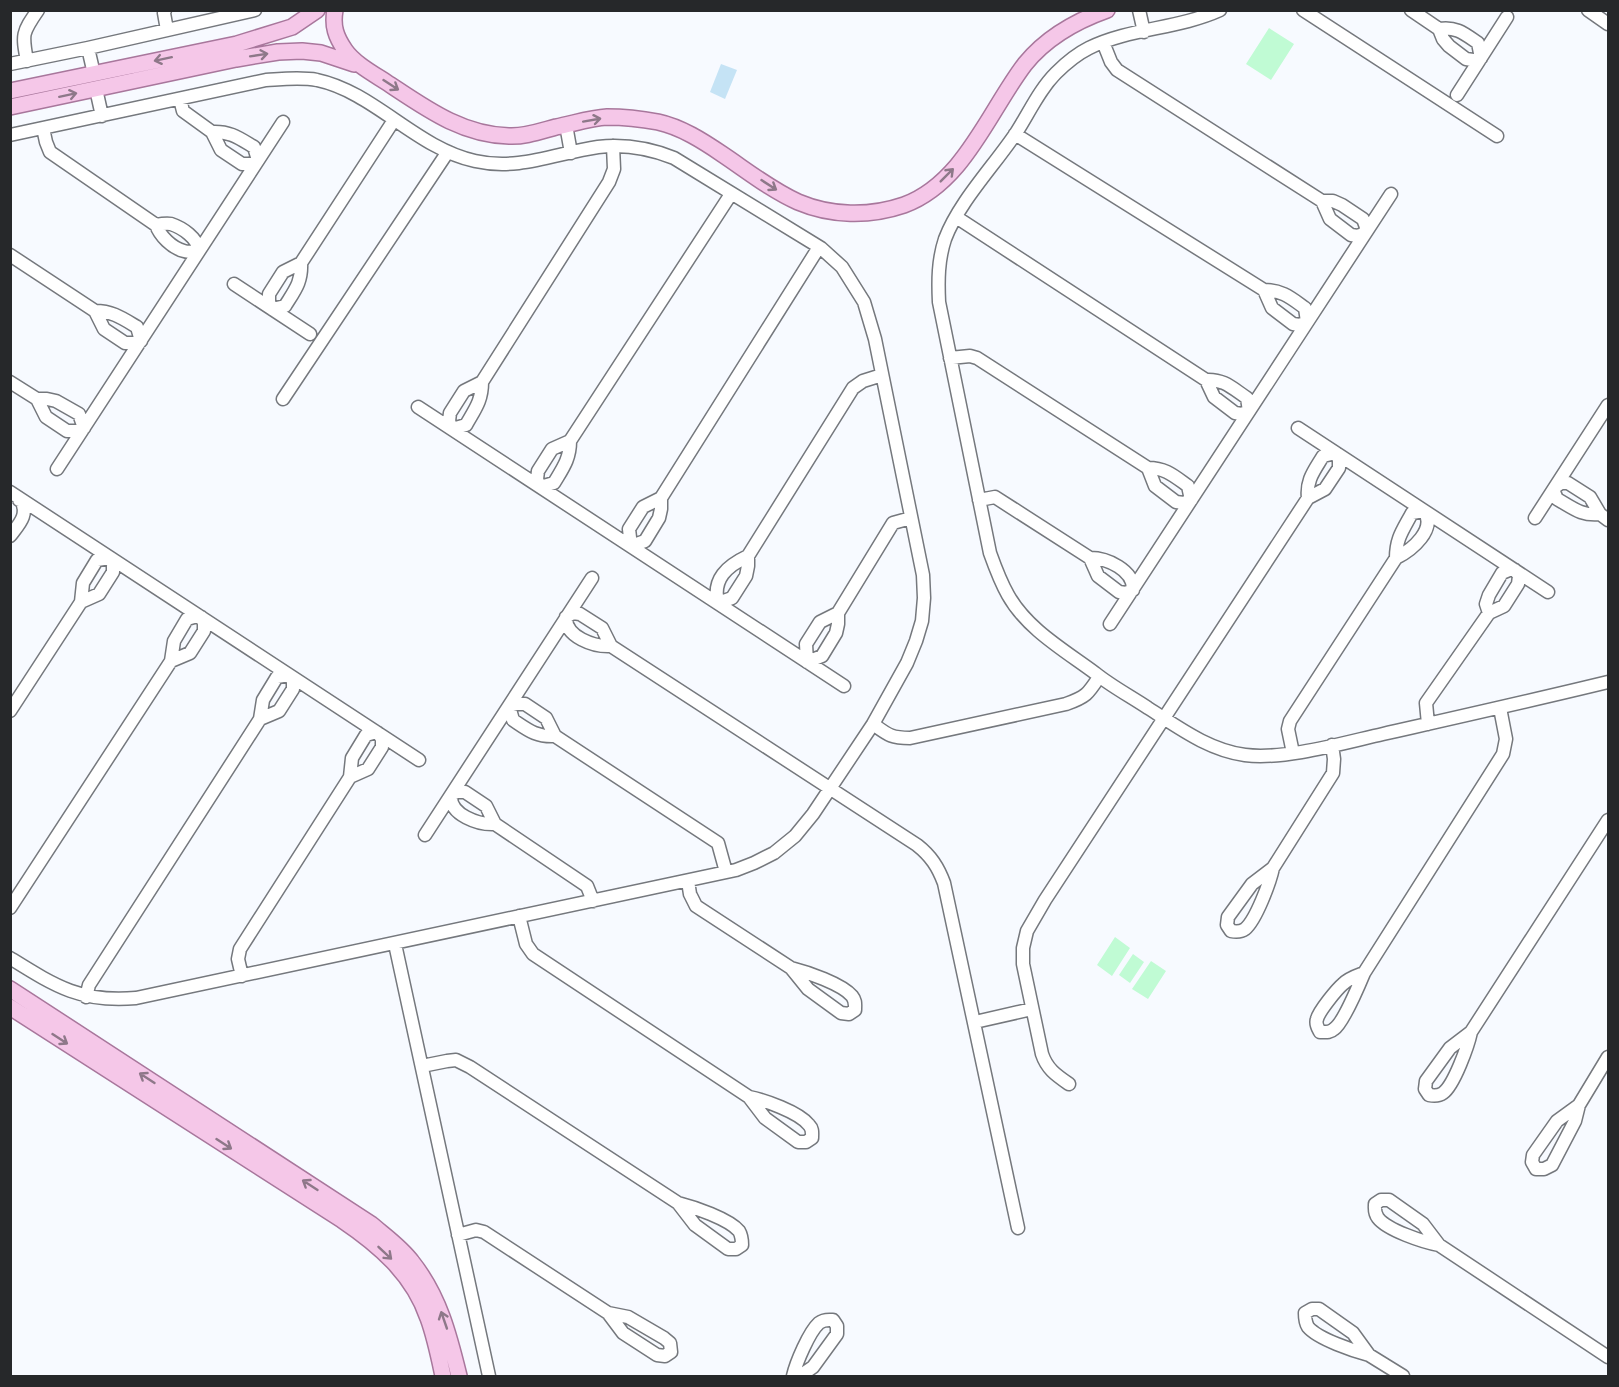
<svg xmlns="http://www.w3.org/2000/svg" width="1619" height="1387" font-family="'Golos Text',sans-serif">
<style>
.green{fill:#c0fbd4}
.water{fill:#c5e3f5}
.lines{fill:none;stroke-linecap:round;stroke-linejoin:round}
.minor-casing{stroke:#75787d;stroke-width:15}
.major-casing{stroke:#a8779c;stroke-width:18}
.minor{stroke:#fff;stroke-width:12}
.major{stroke:#f5c7e8;stroke-width:15}
.oneway{stroke:#8e7889}
</style>
<rect width="100%" height="100%" fill="#f7faff"/>
<path class="green" d="M1269,28L1294,44L1271,80L1246,64Z
M1115,937L1130,948L1112,976L1097,965Z
M1133,954L1144,962L1130,983L1119,975Z
M1151,961L1166,971L1148,999L1132,989Z"/>
<path class="water" d="M721,64L737,70L725,99L710,92Z"/>
<g class="lines">
<g class="minor-casing">
<path id="minor" d="M165,10L164,13L167,30
M1139,10L1144,32
M1220,10C1178,29 1130,28 1089,48C1077,54 1065,64 1056,73C1039,90 1029,113 1016,133C993,167 959,202 945,239C938,260 938,281 939,302L990,553C995,567 1000,581 1008,595C1027,629 1064,650 1095,673C1111,686 1130,696 1148,708C1178,727 1208,750 1245,755C1285,760 1343,743 1383,734C1458,717 1534,700 1608,682
M1303,10L1497,136
M1411,10L1439,29L1443,39L1449,46L1466,59L1473,60L1481,58L1478,43C1465,34 1456,26 1439,29
M1588,10L1608,24
M1103,42L1111,62L1117,70L1322,201H1333L1342,205L1363,219L1366,227L1365,233L1358,236L1351,235L1330,219L1322,201
M88,48L94,74
M27,61C22,34 22,33 38,10
M10,64L88,48L255,10
M96,89L102,116
M1457,95L1507,17
M180,99L183,111L212,132L221,150L242,164H250L258,160L254,147C239,138 230,131 212,132
M566,125L571,153
M43,128L46,142L50,152L156,225C160,236 172,248 184,251C189,253 195,251 199,250C197,238 183,228 171,224C166,223 161,224 156,225
M1015,134L1264,290C1282,290 1291,298 1305,308L1307,322L1300,325L1293,324L1272,308L1264,290
M10,135L266,80C283,79 301,77 317,80C374,92 416,148 475,161C519,171 556,153 598,147C624,144 649,148 674,158L821,248L842,267L864,302L875,339L923,575L924,598L922,621L916,641L907,663L873,724L813,814L795,836L774,853L754,863L736,870L136,998C81,1003 55,986 10,958
M956,217L1206,380C1224,379 1232,388 1247,398L1249,411L1242,414L1235,413L1214,397L1206,380
M10,255L95,311L104,329L125,343H133L141,341L137,327C122,318 112,311 95,311
M301,263C302,282 295,290 285,306L272,309L269,302V294L283,272L301,263L394,120
M234,284L310,334
M950,358L970,356L977,358L1148,468C1166,468 1174,476 1188,486L1191,500L1184,503L1176,502L1155,486L1148,468
M10,382L37,399L46,417L67,431H75L84,428L79,414L56,401L47,399H37
M482,382C482,401 475,409 466,425L452,429L449,421L450,413L464,391L482,382L609,182L614,169L613,146
M283,399L447,153
M418,407L844,686
M1298,428L1548,592
M570,441C570,459 563,468 554,483L540,487L537,479L538,471L552,449L570,441L731,194
M57,469L283,122
M10,492L419,760
M661,498V509L659,518L645,541L631,546L629,529L643,507L661,498L819,247
M979,500L995,497L1090,558C1107,558 1134,570 1133,590L1126,593L1119,592L1098,576L1090,558
M1600,514C1581,516 1573,508 1557,499L1554,492L1555,487L1561,483H1568L1590,497L1600,514L1608,520
M1535,518L1608,405
M10,536C19,524 29,515 21,500H19
M748,556V566L746,576L732,598L718,603C712,579 727,566 748,556L853,388L863,381L882,375
M838,613L820,622L806,644L807,662L822,656L836,633L838,624V613L893,523L911,518
M1110,624L1391,194
M611,646C594,647 565,637 566,617L573,613L580,614L602,628L611,646L917,845C931,856 938,867 944,883L1018,1228
M10,711L81,602L83,583L97,560L110,558L113,564V572L99,594L81,602
M873,724C888,735 891,738 910,738L1066,704C1086,697 1088,694 1099,677
M1428,724L1426,703L1489,613L1504,606L1518,584L1519,576L1515,570H1509L1502,573L1489,595L1486,604L1489,613
M555,736C536,737 528,730 513,720L509,706L517,704H525L546,718L555,736L718,843L726,872
M1293,753L1288,729L1290,721L1396,558C1412,550 1437,529 1424,511L1412,513C1403,530 1396,538 1396,558
M495,824C479,825 449,815 451,795L457,792H465L486,806L495,824L587,886L593,901
M425,835L592,578
M1273,868C1270,882 1256,920 1245,929C1241,932 1236,932 1231,931L1227,925L1228,917L1252,884L1273,868L1333,773L1334,759L1332,745
M688,881L690,894L696,906L791,968L808,989L841,1013L849,1014L855,1010C855,1004 856,1001 852,996C842,984 807,972 791,968
M10,908L171,661L174,641L187,619L194,617H201L204,623V631L190,653L171,661
M519,916L526,944L533,954L749,1097L765,1118L798,1142H806L812,1138C812,1133 813,1129 809,1125C799,1112 764,1100 749,1097
M395,944L489,1376
M1364,973C1356,976 1349,978 1343,984C1337,989 1319,1011 1317,1019C1315,1024 1318,1028 1320,1032C1325,1032 1330,1033 1334,1029C1343,1023 1359,985 1364,973L1503,754L1506,739L1500,708
M242,976L238,959L240,949L350,777L352,758L366,735L373,733H378L382,739V747L368,769L350,777
M86,997L89,985L260,719L263,700L277,677L289,675L293,681V689L279,711L260,719
M975,1022L1032,1009
M1471,1032C1468,1046 1454,1085 1443,1093C1439,1096 1434,1096 1429,1095L1425,1089L1426,1081L1450,1048L1471,1032L1608,820
M422,1066L447,1061L456,1060L470,1067L678,1203L695,1225L728,1249H736L742,1245C742,1240 742,1236 739,1231C729,1219 694,1207 678,1203
M1069,1084C1056,1075 1047,1069 1042,1054L1023,964V948L1027,931L1045,900L1308,498L1325,489L1339,468V460L1336,453L1323,456C1314,471 1306,480 1308,498
M1579,1105L1557,1121L1533,1155L1532,1162L1536,1169H1544L1552,1165L1575,1121L1579,1105L1608,1057
M458,1235L476,1230L484,1232L608,1313L623,1333L657,1355L665,1356L671,1352L670,1343L664,1338L628,1317L608,1313
M1439,1245C1423,1242 1387,1230 1378,1218C1374,1213 1375,1209 1375,1204L1381,1200H1389L1423,1224L1439,1245L1608,1357
M1369,1355C1354,1351 1318,1339 1308,1327C1305,1322 1305,1318 1305,1313L1312,1309H1319L1353,1333L1369,1355L1403,1376
M793,1376C796,1363 809,1332 819,1323C824,1319 828,1320 833,1320L837,1326V1334L813,1367L800,1376"/>
</g>
<g class="major-casing">
<path id="major" d="M335,10C332,26 336,37 345,50C354,63 372,73 386,82C424,107 461,135 509,136C524,137 541,131 556,127C572,124 590,118 607,117C623,117 642,119 658,122C681,127 703,141 722,154C746,170 771,190 798,202C831,216 869,217 904,205C964,183 989,111 1025,64C1046,38 1076,21 1107,10
M10,91L237,44L292,27L317,10
M10,107L236,59L278,52L302,51L321,53L354,64
M10,989L371,1224C385,1236 401,1247 412,1262C439,1296 449,1335 459,1376
M10,1007L342,1220C379,1245 413,1274 428,1318C435,1337 439,1357 443,1376"/>
</g>
<use href="#minor" class="minor"/>
<use href="#major" class="major"/>
</g>
<defs><path id="oneway-shaft" d="M-6 0H5M1.5-3L5.5 0L1.5 3" fill="none" stroke-width="1.6" stroke-linecap="round" stroke-linejoin="round" transform="scale(1.5)"/></defs>
<g class="oneway">
<use href="#oneway-shaft" transform="translate(259 55) rotate(-9)"/>
<use href="#oneway-shaft" transform="translate(163 59) rotate(168)"/>
<use href="#oneway-shaft" transform="translate(391 85) rotate(33)"/>
<use href="#oneway-shaft" transform="translate(68 95) rotate(-12)"/>
<use href="#oneway-shaft" transform="translate(592 120) rotate(-10)"/>
<use href="#oneway-shaft" transform="translate(947 175) rotate(-45)"/>
<use href="#oneway-shaft" transform="translate(769 185) rotate(33)"/>
<use href="#oneway-shaft" transform="translate(60 1039) rotate(33)"/>
<use href="#oneway-shaft" transform="translate(147 1078) rotate(-147)"/>
<use href="#oneway-shaft" transform="translate(224 1144) rotate(33)"/>
<use href="#oneway-shaft" transform="translate(310 1185) rotate(-147)"/>
<use href="#oneway-shaft" transform="translate(385 1253) rotate(43)"/>
<use href="#oneway-shaft" transform="translate(444 1320) rotate(-109)"/>
</g>
<rect width="1619" height="1387" fill="none" stroke="#26282a" stroke-width="24"/>
</svg>
